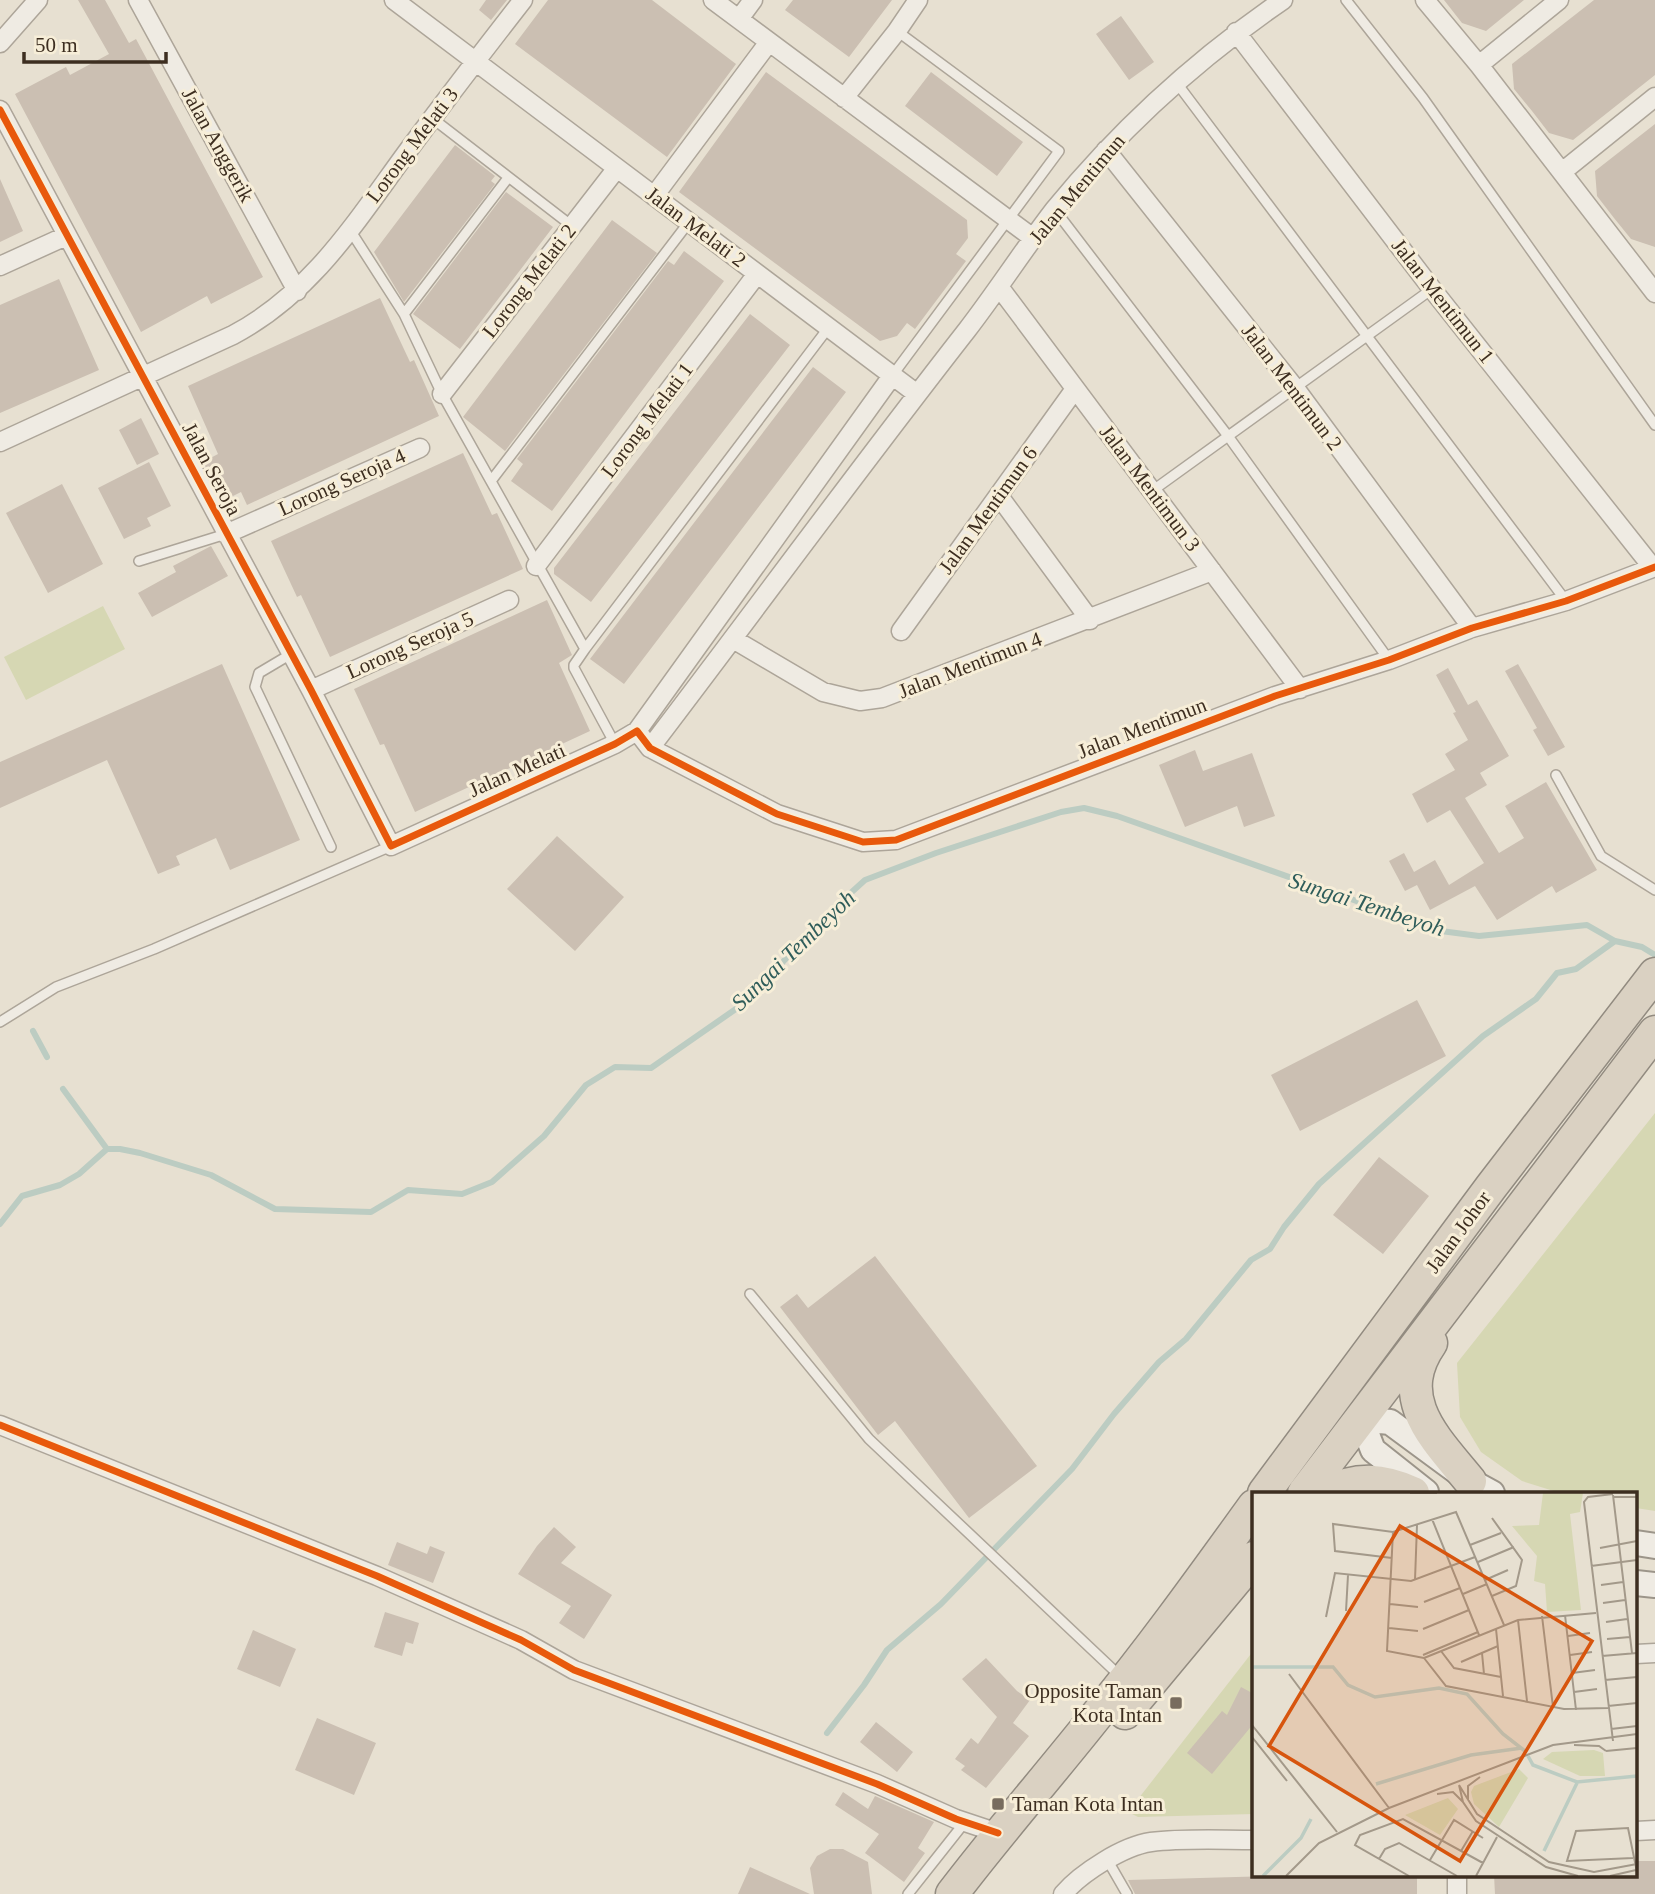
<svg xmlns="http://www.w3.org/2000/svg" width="1655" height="1894" font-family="Georgia,serif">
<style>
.green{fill:#d6d7b3}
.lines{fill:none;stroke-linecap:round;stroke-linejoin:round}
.stream{stroke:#bcccc2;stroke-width:6}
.building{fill:#cbbfb2}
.lane-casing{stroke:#ada599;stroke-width:12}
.street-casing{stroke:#ada599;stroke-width:21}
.secondary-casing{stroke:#9c958a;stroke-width:28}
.highway-casing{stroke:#928b80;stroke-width:35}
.lane{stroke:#efebe3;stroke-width:9}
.street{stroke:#efebe3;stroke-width:18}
.secondary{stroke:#efebe3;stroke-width:24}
.highway{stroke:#dad1c2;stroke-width:32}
.cycleway-casing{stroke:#f7eed8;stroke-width:11}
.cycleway{stroke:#e8590c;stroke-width:7}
.poi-dot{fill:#786c5e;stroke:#f7eed8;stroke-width:2.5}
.labels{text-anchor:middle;stroke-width:6;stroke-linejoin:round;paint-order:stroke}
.street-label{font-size:21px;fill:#3d2e20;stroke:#f7eed8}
.poi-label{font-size:21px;fill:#3d2e20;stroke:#f7eed8;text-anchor:end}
.water-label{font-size:23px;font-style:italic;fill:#2f5d5a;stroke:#f7eed8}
.inset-river{fill:none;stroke:#bcccc2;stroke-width:3.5}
.inset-road{fill:none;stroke:#a3998a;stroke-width:2}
.view{fill:#d7550e;fill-opacity:0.15;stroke:#d7550e;stroke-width:3.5}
.inset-edge{fill:none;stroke:#3d2e20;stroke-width:3.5}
</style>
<rect width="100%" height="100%" fill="#e7e0d1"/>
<path class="green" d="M103,606L125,649L26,700L4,657Z
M1655,1113V1511L1636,1508V1493H1560L1522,1481L1481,1452L1460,1417L1457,1363Z
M1254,1650V1814L1138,1817L1128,1812Z"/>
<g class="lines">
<path class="stream" d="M33,1031L47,1057
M63,1089L107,1149
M0,1224L22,1196L60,1185L79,1174L107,1149H120L140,1153L211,1175L275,1209L371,1212L408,1190L462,1194L492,1182L544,1136L586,1085L615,1067L651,1068L743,1004L833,909L865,880L936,853L1061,812L1084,808L1117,816L1441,931L1479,936L1587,925L1615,941L1642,947L1655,955
M827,1733L864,1685L887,1650L941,1604L1072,1469L1114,1414L1159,1362L1186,1339L1251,1260L1270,1249L1284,1227L1319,1184L1483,1036L1536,999L1557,973L1576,969L1615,941"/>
</g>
<path class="building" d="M78,0H105L129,43L136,39L263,277L211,304L207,296L141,332L15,94L66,67L70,75L109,54Z
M486,0H507L491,20L479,10Z
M548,0H652L736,64L667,157L515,44Z
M793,0H892L849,57L785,10Z
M1444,0H1524L1486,31L1462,23Z
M1594,0H1655V75L1573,140L1549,133L1532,111L1514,89L1512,64Z
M1121,16L1154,62L1129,80L1096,34Z
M766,72L967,220L968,238L956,254L966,261L915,329L907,323L897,336L880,341L679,192Z
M931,72L1023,142L997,176L905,106Z
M1655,124V247L1631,239L1614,218L1597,196L1595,171Z
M455,145L495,176L491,181L495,184L404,302L374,252Z
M0,179L23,231L0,242Z
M506,192L553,227L460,349L413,314Z
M612,220L657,253L505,451L463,417Z
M684,251L724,281L552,511L511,481L523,464L517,459L668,261L674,265Z
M59,279L99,370L0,413V305Z
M380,298L410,362L414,360L439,416L247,505L241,492L223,501L203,462L218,454L188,386Z
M750,314L790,345L591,602L554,574V568Z
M813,367L846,392L624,684L590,659Z
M141,418L159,454L137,465L119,430Z
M463,453L492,515L497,513L523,569L330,657L301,595L297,597L271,541Z
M149,462L171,506L147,518L151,526L124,539L98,488Z
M62,484L103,564L48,593L6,513Z
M211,546L228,576L152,617L138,593L176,572L173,566Z
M547,600L572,655L559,663L590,731L415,812L384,744L380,745L354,689Z
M222,664L300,840L230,870L216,838L176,856L180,865L158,874L107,760L0,808V762Z
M1518,664L1565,747L1548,756L1533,730L1537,728L1505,671Z
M1448,668L1468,705L1477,700L1509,756L1480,773L1487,785L1465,798L1499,853L1524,838L1505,806L1546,782L1597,870L1556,893L1552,886L1497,920L1475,886L1430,910L1417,885L1405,891L1389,861L1404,853L1414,872L1435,860L1449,885L1484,863L1450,810L1427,823L1412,794L1455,770L1445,754L1468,740L1453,713L1456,712L1436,675Z
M1195,750L1203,771L1252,753L1275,816L1244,827L1237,806L1185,827L1159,765Z
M557,836L624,897L575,951L507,889Z
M1417,1000L1446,1056L1300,1131L1271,1075Z
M1379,1157L1429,1196L1383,1254L1333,1215Z
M875,1256L1037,1466L969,1518L895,1421L878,1435L780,1307L797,1294L808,1308Z
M554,1527L576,1547L561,1563L612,1595L584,1639L559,1623L571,1606L518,1574L537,1546Z
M397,1542L427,1554L430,1546L445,1552L433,1583L388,1565Z
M385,1612L419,1623L413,1644L406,1642L402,1656L374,1647Z
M253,1630L296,1649L280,1687L237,1669Z
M986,1658L1017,1691L1030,1700L1013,1723L1029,1736L986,1788L961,1770L965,1766L955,1759L971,1738L978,1744L997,1717L962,1679Z
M1241,1687L1254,1694V1723L1212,1774L1187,1753L1222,1711L1227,1715Z
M317,1718L376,1743L354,1795L295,1770Z
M876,1722L913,1752L897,1772L860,1742Z
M843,1792L868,1809L875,1796L934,1822L918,1848L925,1853L904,1882L865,1853L879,1834L835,1805Z
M830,1849H843L868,1862L872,1894H814L810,1868L817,1856Z
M1636,1861H1655V1894H1495L1494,1875H1636Z
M750,1867L810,1894H738Z
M1310,1875H1417V1894H1135L1128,1880Z"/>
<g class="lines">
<g class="lane-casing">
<path id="lane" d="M1346,0L1423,98L1655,425
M1176,82L1566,601
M432,118L572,226
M1055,210L1228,436L1389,660
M350,230L404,314L442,394L585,649L574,665V668L615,744
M404,314L508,178
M892,376L1059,151L897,31
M491,481L689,222
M1152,491L1432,289
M139,561L226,534
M585,649L829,327
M291,654L259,673L255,687L331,847
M1556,775L1601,856L1655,890
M0,1022L56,987L154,949L391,846
M750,1294L869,1439L1121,1677
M1108,1861L1127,1894
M908,1894L965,1822"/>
</g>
<g class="street-casing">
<path id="street" d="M138,0L297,291
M394,0L917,394
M713,0L1033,238
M1425,0L1479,65L1655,293
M739,19L753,0
M1236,32L1432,289L1653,568
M0,43L38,0
M1479,65L1559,0
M844,98L897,31L918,0
M0,110L311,690L391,846L615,744L637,731L650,748L777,814L863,842L896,840L1275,696L1389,660L1472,628L1566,601L1655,567
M1106,150L1295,388L1472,628
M1562,172L1655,97
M654,196L769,42
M0,266L66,236
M1000,288L1300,689
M442,394L617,168
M0,442L233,335C312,293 355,223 407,152C445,101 484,50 523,0
M999,496L1090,620
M226,534L420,448
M536,566L757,274
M901,631L1075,389
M733,639L823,692L860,701L882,698L1212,571
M311,690L509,600
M637,731L892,376
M650,748C756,609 859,468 967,330C997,291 1024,249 1054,210C1120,129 1197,59 1283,0
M0,1425L377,1576L521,1640L574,1670L877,1784L956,1819L998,1833
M1636,1654L1655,1653
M1636,1831L1655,1830
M1457,1875V1894
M1063,1894C1081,1873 1123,1846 1151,1842C1184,1838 1220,1840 1254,1840"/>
</g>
<g class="secondary-casing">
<path id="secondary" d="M1426,1492L1373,1450L1361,1419L1390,1422L1470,1481L1492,1493
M1636,1543L1655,1546
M1636,1583L1655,1585"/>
</g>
<g class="highway-casing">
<path id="highway" d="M1431,1343C1392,1399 1436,1439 1470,1481
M1264,1493L1491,1187L1655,974
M1304,1493L1655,1032
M1326,1493C1357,1477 1382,1479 1413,1493
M1125,1713L1254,1558
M952,1894C1000,1831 1051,1773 1100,1711C1154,1645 1204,1575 1254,1506"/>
</g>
<use href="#lane" class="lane"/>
<use href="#street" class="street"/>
<use href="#secondary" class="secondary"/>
<use href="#highway" class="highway"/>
<g class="cycleway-casing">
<path id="cycleway" d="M0,110L311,690L391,846L615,744L637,731L650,748L777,814L863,842L896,840L1275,696L1389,660L1472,628L1566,601L1655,567
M0,1425L377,1576L521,1640L574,1670L877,1784L956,1819L998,1833"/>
</g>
<use href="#cycleway" class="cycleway"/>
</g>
<g class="poi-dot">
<rect x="1169" y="1696" width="14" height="14" rx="3.5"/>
<rect x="991" y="1797" width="14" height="14" rx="3.5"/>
</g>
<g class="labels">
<g class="street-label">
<text transform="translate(218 145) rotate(61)" y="7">Jalan Anggerik</text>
<text transform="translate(412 145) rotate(-53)" y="7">Lorong Melati 3</text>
<text transform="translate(1077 189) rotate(-50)" y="7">Jalan Mentimun</text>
<text transform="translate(696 227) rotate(37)" y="7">Jalan Melati 2</text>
<text transform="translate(529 281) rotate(-52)" y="7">Lorong Melati 2</text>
<text transform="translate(1443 301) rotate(52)" y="7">Jalan Mentimun 1</text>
<text transform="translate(1292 387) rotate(53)" y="7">Jalan Mentimun 2</text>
<text transform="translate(647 420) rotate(-53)" y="7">Lorong Melati 1</text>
<text transform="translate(212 469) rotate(62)" y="7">Jalan Seroja</text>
<text transform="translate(342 482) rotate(-24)" y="7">Lorong Seroja 4</text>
<text transform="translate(1150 488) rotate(53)" y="7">Jalan Mentimun 3</text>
<text transform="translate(988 510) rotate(-54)" y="7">Jalan Mentimun 6</text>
<text transform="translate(410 645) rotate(-24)" y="7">Lorong Seroja 5</text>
<text transform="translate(970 665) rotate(-21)" y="7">Jalan Mentimun 4</text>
<text transform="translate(1142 728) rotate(-21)" y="7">Jalan Mentimun</text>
<text transform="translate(517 770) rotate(-24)" y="7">Jalan Melati</text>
<text transform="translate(1458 1232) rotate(-54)" y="7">Jalan Johor</text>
</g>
<g class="poi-label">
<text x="1162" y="1698">Opposite Taman<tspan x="1162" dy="24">Kota Intan</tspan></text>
<text x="1012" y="1811" text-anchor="start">Taman Kota Intan</text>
</g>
<g class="water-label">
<text transform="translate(1367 904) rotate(18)" y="8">Sungai Tembeyoh</text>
<text transform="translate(793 950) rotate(-44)" y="8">Sungai Tembeyoh</text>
</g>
</g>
<g transform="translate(1252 1492)">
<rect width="385" height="385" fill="#e7e0d1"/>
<path d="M291,1H331L328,20L318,22L329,118L295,120L293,92L282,89L285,64L260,34L287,33ZM342,258L351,261L353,284H328L291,267L300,260ZM267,277L276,286L247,335L222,312L219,300L222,294ZM196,306L206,317L188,343L153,323Z" fill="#d6d7b3"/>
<path class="inset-river" d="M0,175H81L96,193L123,205L187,196L215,202L251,242L273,259M276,264L281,273L325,290L385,284M124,292L219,263L270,256M292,359L325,291M11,384L49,346L59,327"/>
<path class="inset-road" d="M158,1H185M361,3L380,161M362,5H385M240,26L270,68L264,94L240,104M180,27L227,143M141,40L135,159L172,166M218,53L249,41M348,56L385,49M140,66L83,59L81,32L141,40L204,20L252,133M226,70L262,55M339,74L385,68M163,88L165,33M233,88L256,78M349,93L371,90M211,102L235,92M172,110L208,96M351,111L373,108M138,112L166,115M94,119L96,83M313,123L324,218M290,124L301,215M74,125L83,81L159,89L223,65M266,128L275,209M354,130L375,127M137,136L166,139M171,137L217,118M244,137L251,204M316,144L338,141M355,147L378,145M189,159L202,176L249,185M230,161L232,182M171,163L226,140M318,163L340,160M350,164L385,161M172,166L194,194L312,217L356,216M172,166L266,128L344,121M209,170L246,154M320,181L343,178M37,182L137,316M353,188L385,185M322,200L345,197M356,214L385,211M0,233L85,340M359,237L385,234M0,245L35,289M361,249L332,10L336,5L361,2M322,253L347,254L354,259M354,259L385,256M207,293L225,322L297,370L342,380L385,372M207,293L211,310L224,329L294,375L326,384M185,302L201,300L211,310M216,308V294L228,285M209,359L221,339M381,366L315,369L324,339L376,336L385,380M127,367L133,357L147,351L205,384M178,368L202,328L231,346M34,384L67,351L137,316L301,253L385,242M157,384L103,353L108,343L151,327L231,371M224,384L245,345M358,384L384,378"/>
<path class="view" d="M148,34L340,149L208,369L17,254Z"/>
<rect width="385" height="385" class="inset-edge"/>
</g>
<path d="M24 52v10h142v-10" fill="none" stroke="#3d2e20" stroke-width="3.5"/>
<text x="35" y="52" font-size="21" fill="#3d2e20" stroke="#f7eed8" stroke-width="5" paint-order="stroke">50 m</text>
</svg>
